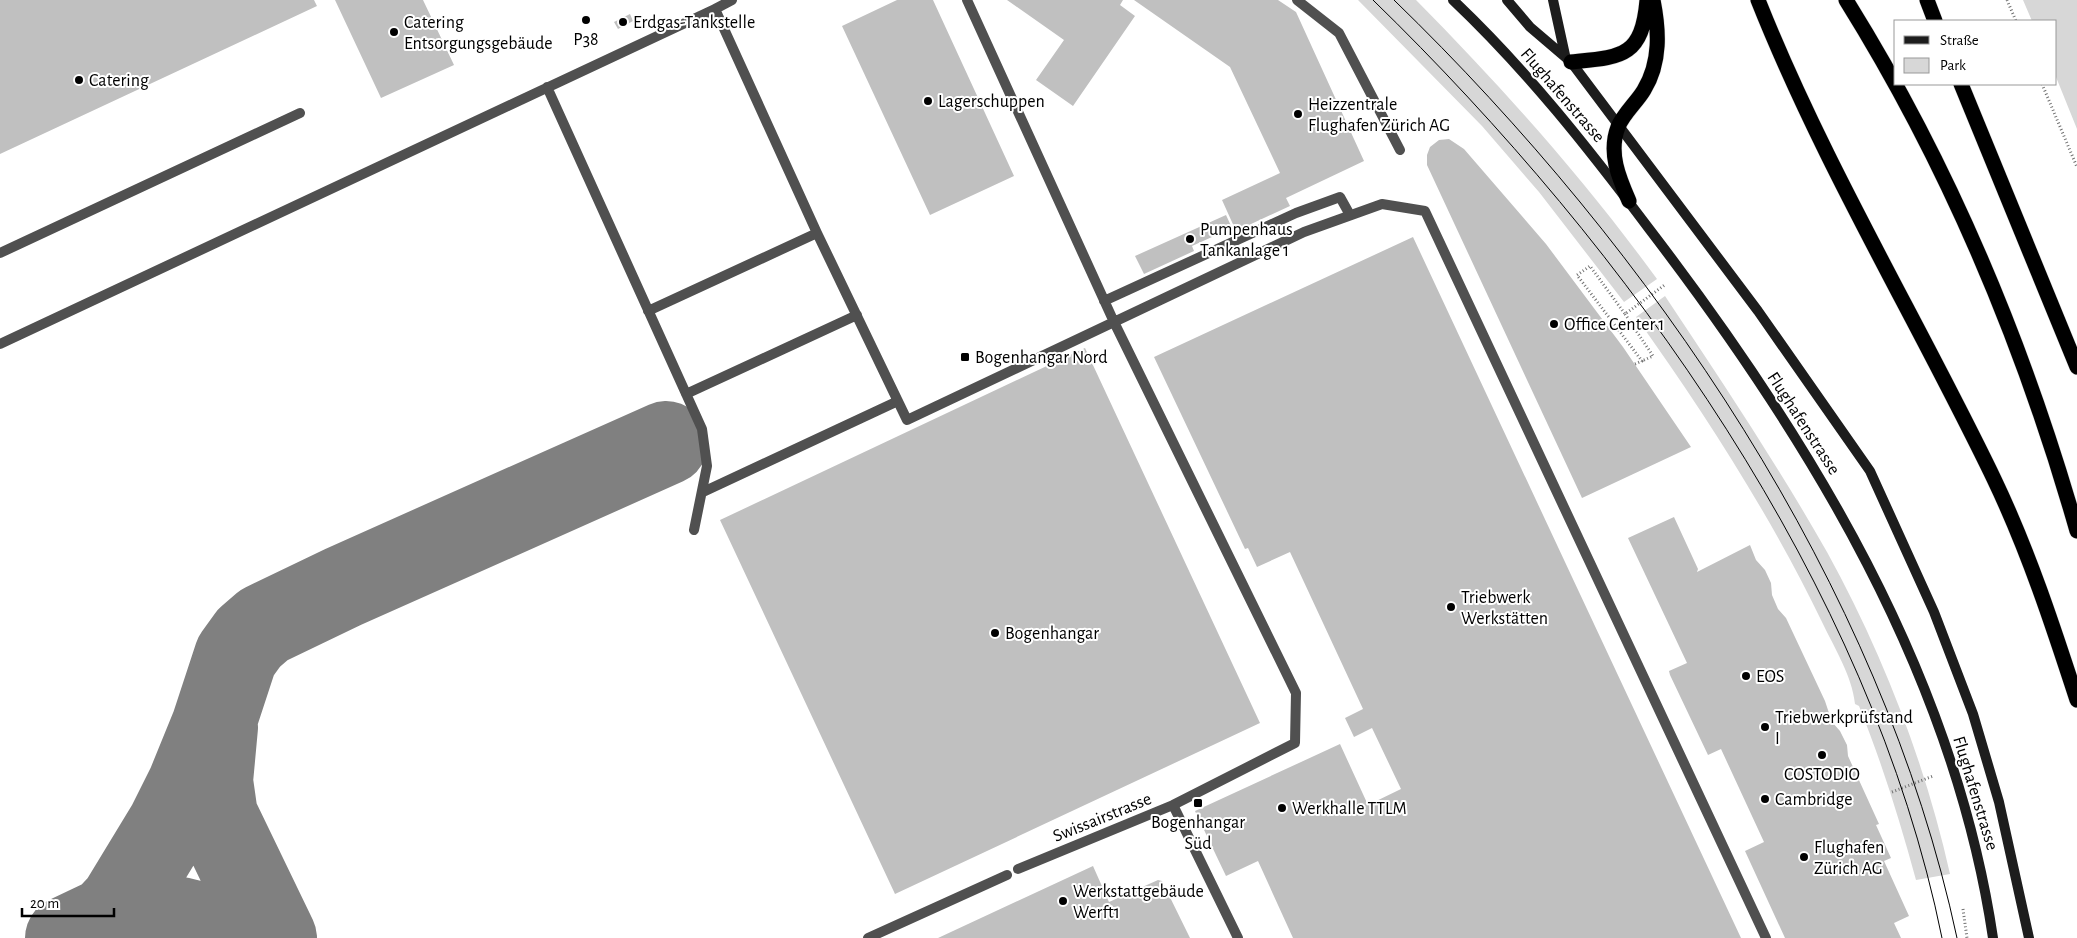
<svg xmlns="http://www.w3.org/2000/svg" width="2077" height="938" font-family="'Alegreya Sans',sans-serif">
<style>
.green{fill:#d7d7d7}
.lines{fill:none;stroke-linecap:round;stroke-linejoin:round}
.taxiway{stroke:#808080;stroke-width:84}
.building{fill:#c0c0c0}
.highway-casing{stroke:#dbdbdb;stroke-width:16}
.path{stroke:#727272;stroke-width:3;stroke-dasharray:1 2.5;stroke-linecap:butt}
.lane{stroke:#505050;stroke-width:10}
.secondary{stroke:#1d1d1d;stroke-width:10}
.highway{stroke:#000;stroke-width:15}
.tram{stroke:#000;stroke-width:1}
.poi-dot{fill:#000;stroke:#fff;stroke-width:2}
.labels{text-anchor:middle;stroke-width:4;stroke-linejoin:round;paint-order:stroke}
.poi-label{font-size:18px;fill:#000;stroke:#fff;text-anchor:start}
.street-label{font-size:18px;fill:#000;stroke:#fff}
</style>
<rect width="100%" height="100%" fill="#fff"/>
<path class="green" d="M1358,0H1416C1503,88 1584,179 1657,279L1624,302L1539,192L1482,126Z
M2023,0H2077V129L2056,77V21H2032Z
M1665,296C1721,380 1777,464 1827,552C1882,652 1925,762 1950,874L1916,880C1900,821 1882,763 1859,706L1855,704C1852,676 1835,649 1823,624C1771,516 1705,414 1636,317Z"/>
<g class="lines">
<path class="taxiway" d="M216,727L211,781L216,816L275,938
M67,938L107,919L121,904L169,825L189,785L213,726L236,656L249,638L264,625L343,587L666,443
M68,938C125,913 172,905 228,938"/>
</g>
<path class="building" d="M0,0H314L317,6L0,154Z
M335,0H423L454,65L381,98Z
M897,0H933L1014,176L930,215L842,26Z
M1007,0H1123L1120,5L1135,16L1073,106L1036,80L1064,40Z
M1134,0H1278L1296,12L1364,161L1286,198L1290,206L1236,231L1222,200L1280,173L1230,67Z
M630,14L633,21L618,29L614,22Z
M1449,139L1464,149L1546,244L1623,347L1691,447L1582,498L1427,165V155L1430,147L1439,140Z
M1226,215L1232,228L1192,246L1194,251L1144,274L1135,256Z
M1413,237L1572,577L1741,938H1293L1258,861L1226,876L1195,811L1340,744L1368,805L1401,789L1372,728L1354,737L1345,718L1363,709L1290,552L1257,567L1248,548L1245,549L1154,357Z
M1085,348L1260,723L895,894L720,520Z
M1674,517L1698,569L1697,572L1750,545L1756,560L1765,570L1771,583L1772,595L1778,609L1786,618L1825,701L1832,722L1840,731L1847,745L1848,756L1879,824L1876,825L1891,858L1884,861L1909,916L1894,923L1901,938H1785L1745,851L1764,842L1721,749L1708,755L1670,675L1669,671L1687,663L1628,538Z
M1093,866L1109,902L1158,880L1162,881L1190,938H938Z"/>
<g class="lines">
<g class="highway-casing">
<path id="highway" d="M1758,0C1824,166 1917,319 1994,479C2028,550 2053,626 2077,700
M1846,0C1949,165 2024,345 2077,531
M1927,0L1935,21
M1571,62C1621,57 1642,58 1647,0
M1961,84L2077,367
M1629,201C1619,178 1608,153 1618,127C1623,114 1637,102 1644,90C1661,62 1659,30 1653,0"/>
</g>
<path class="path" d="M2007,0L2016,21
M2042,84L2077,167
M1625,314L1653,356L1642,361
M1635,364L1642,361L1577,275L1590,266L1625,314L1666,284
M1892,792L1933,776
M1963,909L1967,938"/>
<path class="lane" d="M967,0L1114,322L1296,693L1295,743L1173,805
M1297,0L1339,33L1400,150
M715,9L732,0
M547,87L702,429L707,466L694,530
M0,253L300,113
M1104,301L1296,213L1340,197L1350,215
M648,311L817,233
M0,344L715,9L817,233L907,420L1304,232L1382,204L1425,211L1766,938
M686,394L857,315
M703,492L898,401
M1018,869L1173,805L1238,938
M868,938L1007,875"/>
<path class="secondary" d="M1453,0C1527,70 1589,149 1650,230C1810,439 1954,674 1993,938
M1507,0L1530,27L1571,62L1758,311L1870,471L1934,612L1973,714L1999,802L2029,938
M1553,0L1565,55"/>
<use href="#highway" class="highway"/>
<path class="tram" d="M1373,0C1629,249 1870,583 1942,938
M1394,0C1652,250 1881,583 1957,938"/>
</g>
<g class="poi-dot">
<circle cx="586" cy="20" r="5"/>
<circle cx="623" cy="22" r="5"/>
<circle cx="394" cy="32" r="5"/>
<circle cx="79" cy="80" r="5"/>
<circle cx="928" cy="101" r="5"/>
<circle cx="1298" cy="114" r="5"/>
<circle cx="1190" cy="239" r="5"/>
<circle cx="1554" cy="324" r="5"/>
<rect x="960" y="352" width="10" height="10" rx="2.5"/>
<circle cx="1451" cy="607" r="5"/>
<circle cx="995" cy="633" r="5"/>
<circle cx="1746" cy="676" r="5"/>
<circle cx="1765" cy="727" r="5"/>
<circle cx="1822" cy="755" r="5"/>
<circle cx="1765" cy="799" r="5"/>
<rect x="1193" y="798" width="10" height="10" rx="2.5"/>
<circle cx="1282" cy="808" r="5"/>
<circle cx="1804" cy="857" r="5"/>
<circle cx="1063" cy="901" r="5"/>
</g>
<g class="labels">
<g class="poi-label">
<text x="404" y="28">Catering<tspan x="404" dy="21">Entsorgungsgebäude</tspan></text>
<text x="633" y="28">Erdgas-Tankstelle</text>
<text x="586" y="45" text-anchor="middle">P38</text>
<text x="89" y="86">Catering</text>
<text x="938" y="107">Lagerschuppen</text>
<text x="1308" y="110">Heizzentrale<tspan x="1308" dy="21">Flughafen Zürich AG</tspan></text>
<text x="1200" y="235">Pumpenhaus<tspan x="1200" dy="21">Tankanlage 1</tspan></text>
<text x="1564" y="330">Office Center 1</text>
<text x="975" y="363">Bogenhangar Nord</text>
<text x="1461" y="603">Triebwerk<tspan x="1461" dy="21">Werkstätten</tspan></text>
<text x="1005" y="639">Bogenhangar</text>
<text x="1756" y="682">EOS</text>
<text x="1775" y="723">Triebwerkprüfstand<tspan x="1775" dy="21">I</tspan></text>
<text x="1822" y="780" text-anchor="middle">COSTODIO</text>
<text x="1775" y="805">Cambridge</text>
<text x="1292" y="814">Werkhalle TTLM</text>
<text x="1198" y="828" text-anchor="middle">Bogenhangar<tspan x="1198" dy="21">Süd</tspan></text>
<text x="1814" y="853">Flughafen<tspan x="1814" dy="21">Zürich AG</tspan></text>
<text x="1073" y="897">Werkstattgebäude<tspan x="1073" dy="21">Werft1</tspan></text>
</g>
<g class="street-label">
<text transform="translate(1563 95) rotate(49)" y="6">Flughafenstrasse</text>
<text transform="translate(1804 423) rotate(57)" y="6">Flughafenstrasse</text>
<text transform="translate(1976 793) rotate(73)" y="6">Flughafenstrasse</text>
<text transform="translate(1102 817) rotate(-22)" y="6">Swissairstrasse</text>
</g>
</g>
<rect x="1894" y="20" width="162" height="65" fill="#ffffff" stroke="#999999"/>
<rect x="1904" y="36" width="25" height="8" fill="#1d1d1d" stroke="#999999"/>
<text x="1940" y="45" font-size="15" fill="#000000">Straße</text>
<rect x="1904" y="58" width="25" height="15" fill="#d7d7d7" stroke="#999999"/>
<text x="1940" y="70" font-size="15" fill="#000000">Park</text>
<path d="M22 908v8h92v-8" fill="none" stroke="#000000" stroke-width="2.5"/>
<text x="30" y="908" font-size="15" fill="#000000" stroke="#ffffff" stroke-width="4" paint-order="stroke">20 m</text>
</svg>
